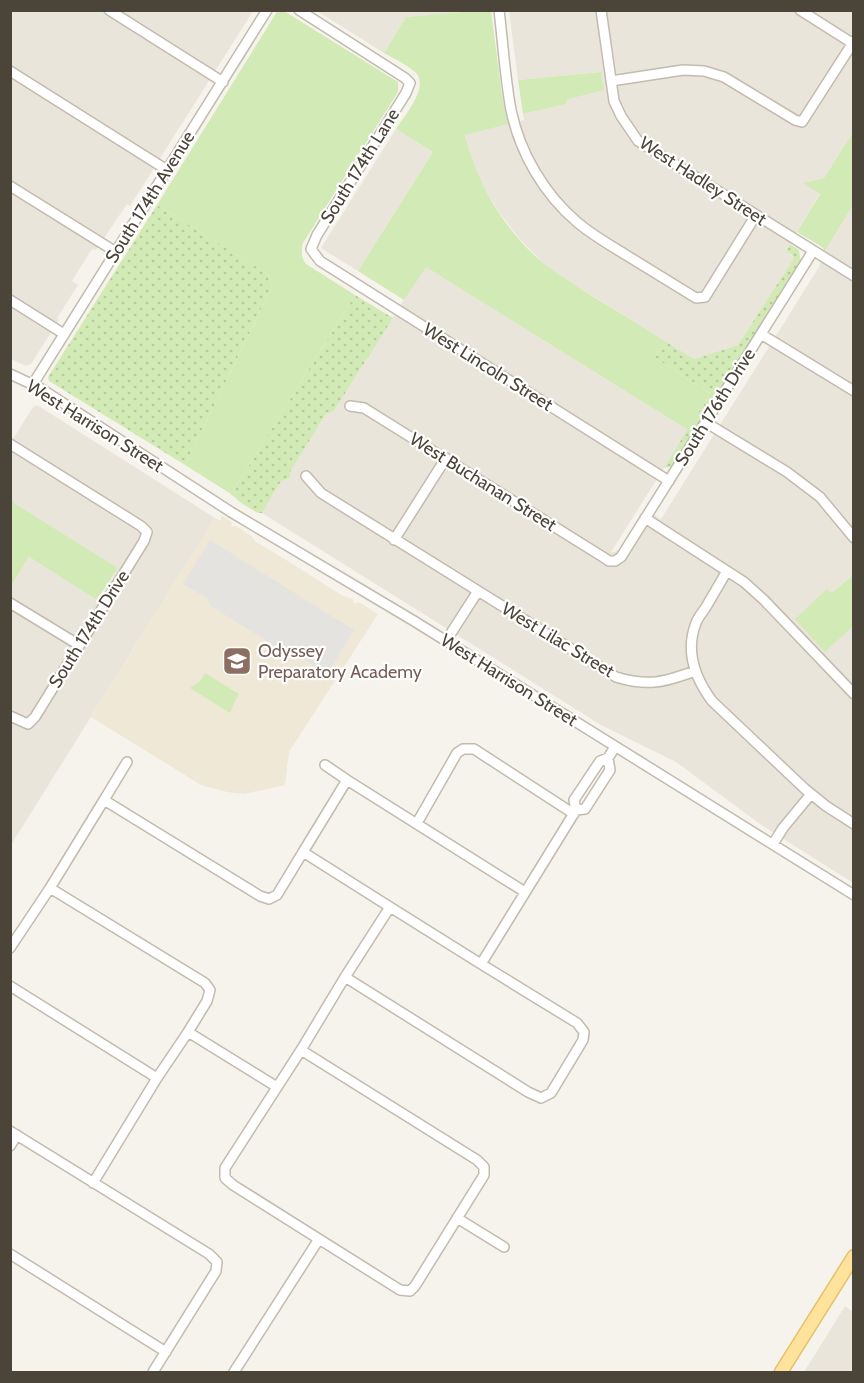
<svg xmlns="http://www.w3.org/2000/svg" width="864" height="1383" font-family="Cabin,sans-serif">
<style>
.residential{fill:#eae5da}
.education{fill:#efe8d6}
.grass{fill:url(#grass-dots)}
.park{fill:#d2eab5}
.parking{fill:#e5e3e0}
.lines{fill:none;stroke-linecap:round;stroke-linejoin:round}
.minor-casing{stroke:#c2bbae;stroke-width:12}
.major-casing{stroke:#e6c16a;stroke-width:15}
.minor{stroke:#fff;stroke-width:9}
.major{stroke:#ffe39c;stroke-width:12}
.labels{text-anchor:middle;stroke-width:4.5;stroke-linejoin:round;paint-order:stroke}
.street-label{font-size:18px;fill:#4b4439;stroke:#fff}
.education-label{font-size:18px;fill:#785e54;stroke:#fff;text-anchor:start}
</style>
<defs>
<pattern id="grass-dots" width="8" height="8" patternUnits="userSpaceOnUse" patternTransform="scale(1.5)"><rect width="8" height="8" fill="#d2eab5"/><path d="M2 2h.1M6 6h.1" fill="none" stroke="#b6ca9c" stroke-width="1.8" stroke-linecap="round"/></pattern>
</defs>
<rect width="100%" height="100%" fill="#f6f3ec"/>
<path class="residential" d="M11,11H253L130,206L127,204L96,250L92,249L72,281L78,285L57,318L59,320L31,364L26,366L11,359Z
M317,11H457V13L406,17L384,53Z
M509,11H853V132L824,178L804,183L820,193L786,250L794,258L738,345L694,359L565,279L541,261L518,237L498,211L480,181L468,149L465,134L524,120L523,114L566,104L568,99L600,72L518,80Z
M396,129L433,152L358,271L321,248Z
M853,205V575L833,592L828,591L853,626V883L760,824L676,762L601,725L262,513L281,481L290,478V472L326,414L333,412L425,266L688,430L611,552H615L622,548L647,510L661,519L819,267L825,251Z
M37,405L215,518L11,845V586L29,557L94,598L102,595L118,568L11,501V442L33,407Z
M845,1306L853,1312V1372H804Z"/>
<path class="education" d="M222,516L232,522L231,526H236L251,536L255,541L291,563L343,596L353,599L354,604L359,602L378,614L289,752L285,785L244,794L227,792L201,785L91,717L215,518L220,521Z"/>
<path class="grass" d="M157,205L268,274L272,287L185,465L49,381L48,377Z
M790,244L799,250L801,262L674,466L664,468L710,393L655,358L665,341L694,359L738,345L794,258L792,255L786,251Z
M355,295L393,318L333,412L326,414L290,472V478L281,481L262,513H258L241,503L231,494Z"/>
<path class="park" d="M278,10L284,11L398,82V92L303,243C301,252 301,257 306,264L355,295L231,494L185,465L272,287L268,274L157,205Z
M484,10L491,11L502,95L508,124L465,135C476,182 504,230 542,262C559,275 577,286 595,298C619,312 642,327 665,341L655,358L710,393L688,430L426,267L404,300L358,271L433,152L396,129C404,116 428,89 417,74C412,68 392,57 384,53L406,17Z
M601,72L604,90L568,99L566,104L523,114L518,80Z
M853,132V205L825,251L822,247L797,232L820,194L803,183L824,178Z
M11,501L118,568C111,579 104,589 97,600L29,557L11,586Z
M853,575V626L825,652L795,619L827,589L828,591L833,592Z
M205,673L239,694L234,703L230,713L190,688L200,681Z"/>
<path class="parking" d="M210,540L354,630L327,674L306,660L295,658L212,607L207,598L183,584Z"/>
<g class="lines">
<g class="minor-casing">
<path id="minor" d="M109,10L223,82
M299,10L405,78L410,83L406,93L317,235L311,249L320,261L669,481
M499,10C503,43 505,78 511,110C520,153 544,194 577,222C592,235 610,245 626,255C650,270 673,284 696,298L705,297L756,215
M601,10L614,101L621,116L638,141L854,276
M800,10L852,43
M10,71L167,170
M611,81L683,70L704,71L724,77L795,120L802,122L854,41
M10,186L116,252
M10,300L64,334
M761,334L854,391
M10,374L40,388L231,512L414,621L854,895
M33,384L267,10
M350,406L364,408L603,557L609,561H615L621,557L813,251
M705,422L787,472L820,497L854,538
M10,444L141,526L147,532L144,541L35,717L28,724L10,716
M306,476L321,493L616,677C648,687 665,682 695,671
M645,518L744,582L764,600L854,694
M394,540L446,458
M727,571C720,583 713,595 706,607C703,612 698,617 696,623C685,651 695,678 712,701L805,789L826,806L854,824
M10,603L79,645
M446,641L478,591
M127,762L104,800L260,896L269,899L277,895L303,852L390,907
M325,765L347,780
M104,800L50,888L205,983L210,990L207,1001L188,1032L277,1087
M576,810L585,809L610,770L608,758
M417,823L457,753L463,749H474L574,814
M773,844L783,828L811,794
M303,852L347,780L525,892
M10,948L50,888
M481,964L390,907L345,977L528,1092L541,1098L551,1093L583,1040L584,1032L577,1023L481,964L576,810L574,800L600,761L608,758L615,747
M10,986L157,1078L188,1032
M301,1050L225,1168V1178L233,1185L400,1290L410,1291L415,1286L484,1175V1167L477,1160L301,1050L345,977
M10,1131L209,1254L217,1262L216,1271L153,1372
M10,1146L17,1135
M93,1183L157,1078
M457,1218L504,1247
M10,1254L166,1352
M234,1372L319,1239"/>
</g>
<g class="major-casing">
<path id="major" d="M781,1372L854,1256"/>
</g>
<use href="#minor" class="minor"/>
<use href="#major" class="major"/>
</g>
<defs>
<g id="school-square" transform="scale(1.5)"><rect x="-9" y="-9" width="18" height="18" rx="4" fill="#8d6e63" stroke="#fff"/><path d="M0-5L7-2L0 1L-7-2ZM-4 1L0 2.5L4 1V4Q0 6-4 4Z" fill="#fff"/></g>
</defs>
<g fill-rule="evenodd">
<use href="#school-square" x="237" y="661"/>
</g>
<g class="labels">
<g class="street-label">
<text transform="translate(360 166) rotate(-58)" y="6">South 174th Lane</text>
<text transform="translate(703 181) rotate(33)" y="6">West Hadley Street</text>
<text transform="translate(150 197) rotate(-58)" y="6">South 174th Avenue</text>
<text transform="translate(488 367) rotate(32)" y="6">West Lincoln Street</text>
<text transform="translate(715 407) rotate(-58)" y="6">South 176th Drive</text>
<text transform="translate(95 426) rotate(32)" y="6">West Harrison Street</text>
<text transform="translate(483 482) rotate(32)" y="6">West Buchanan Street</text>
<text transform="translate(89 629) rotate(-58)" y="6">South 174th Drive</text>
<text transform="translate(558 640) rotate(31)" y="6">West Lilac Street</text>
<text transform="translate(509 680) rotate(32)" y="6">West Harrison Street</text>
</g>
<g class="education-label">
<text x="258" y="657">Odyssey<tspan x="258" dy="21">Preparatory Academy</tspan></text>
</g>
</g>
<rect width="864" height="1383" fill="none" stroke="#4b4439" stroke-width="24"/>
</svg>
